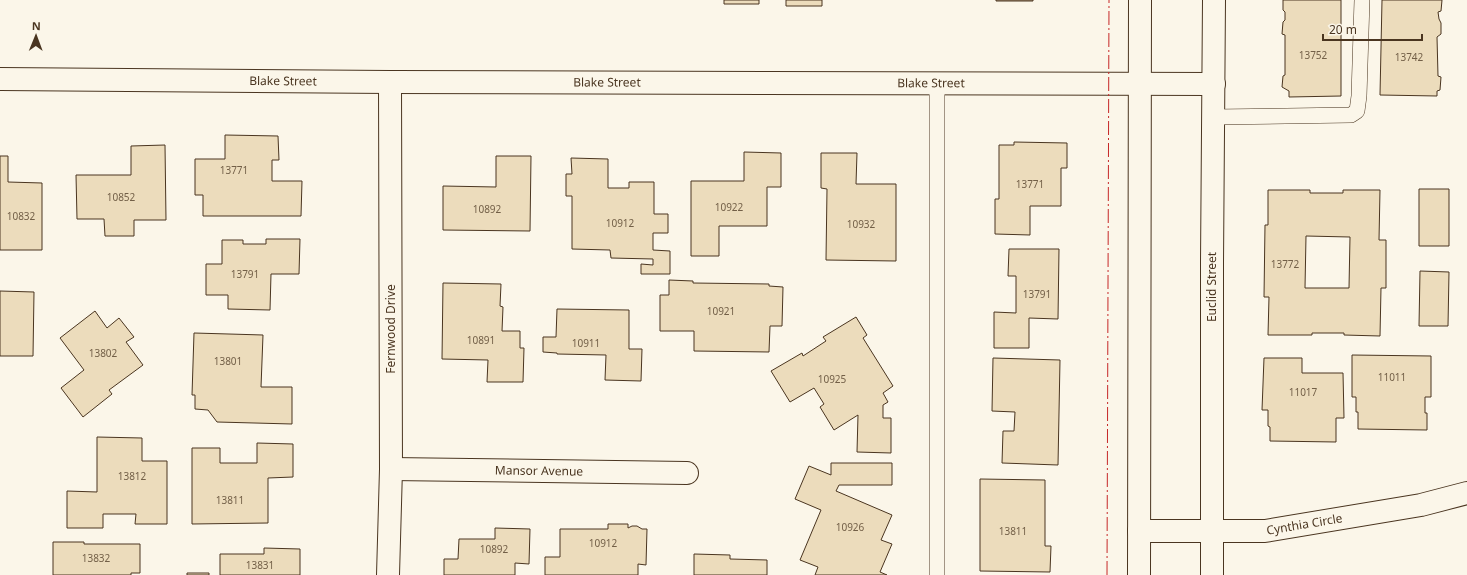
<svg xmlns="http://www.w3.org/2000/svg" width="1467" height="575" font-family="'Noto Sans',sans-serif">
<style>
.building{fill:#ecdcbc;stroke:#4a3520;fill-rule:evenodd}
.lines{fill:none;stroke-linecap:round;stroke-linejoin:round}
.service-casing{stroke:#4a3520;stroke-width:16}
.minor-casing{stroke:#4a3520;stroke-width:24}
.primary-casing{stroke:#4a3520;stroke-width:24}
.service{stroke:#fbf6e9;stroke-width:15}
.minor{stroke:#fbf6e9;stroke-width:22}
.primary{stroke:#fbf6e9;stroke-width:22}
.power{stroke:#c62828;stroke-width:1;stroke-dasharray:14 3 2 3;stroke-linecap:butt}
.labels{text-anchor:middle;stroke-width:3;stroke-linejoin:round;paint-order:stroke}
.number-label{font-size:10px;fill:#725f47}
.street-label{font-size:12px;fill:#4a3520;stroke:#fbf6e9}
</style>
<rect width="100%" height="100%" fill="#fbf6e9"/>
<path class="building" d="M724,0H759V4H724Z
M786,0H822V6H786Z
M996,0H1033V1H996Z
M1283,0H1341V96L1289,97V91L1282,87L1283,76L1285,75V35L1282,34L1283,22L1285,20V12L1283,10Z
M1382,0H1442L1441,11L1438,12L1439,19L1441,23V34L1437,37L1438,76L1441,77L1440,90L1437,91V96L1380,95Z
M225,135L278,136L279,160H272V181H302L301,216H203V195H195V159H225Z
M1014,142L1067,143V168H1061V206H1030V235L995,234V199H999V145H1014Z
M165,145L166,220H134V236H105L104,219H77L76,175H131V146Z
M744,152L781,153V187H767V226H719V256H691V181H744Z
M821,153H857L856,184H896V261L826,260L827,189L821,188Z
M0,156H8V182L42,183V250H0Z
M496,156H531L530,231L443,230V186L496,187Z
M571,158L608,159V188H629V182H654V214H668V233H653V250L670,251V274H641V264L653,265V259L611,258L610,250L572,249V196H566V174H572Z
M1419,189H1449V246H1419Z
M1268,190H1310V193H1343V190H1380L1379,240H1386V288H1381L1380,336L1344,335V333H1312V335H1268L1269,297H1264L1265,225H1268ZM1306,236L1350,237L1349,288H1305Z
M266,239H300L299,274H271L270,310L228,309V295H206V264H222V240H243V244H266Z
M1009,249H1059L1058,319L1029,318V348H994V312L1016,313V276H1008Z
M1420,271L1449,272L1448,326H1419Z
M669,280L693,281V283L769,284V286L783,287L782,326H770L769,352L694,351V331H660V295H669Z
M443,283L501,284L500,306L503,307L502,331H520V348H524L523,382H487L488,360L442,359Z
M0,291L34,292L33,356H0Z
M557,309L629,310V349H642L641,381L605,380L606,355L557,354V353L543,352V337H556Z
M95,311L107,328L119,318L134,337L126,342L143,365L109,390L112,394L83,417L61,388L84,370L60,338Z
M856,317L867,335L863,338L893,386L883,393L888,402L883,405V418H891V453L857,452L858,415L834,430L820,407L824,404L814,388L790,402L771,371L802,353L803,356L826,341L823,337Z
M194,333L263,335L261,387H292V424L217,422L208,410L195,409V395H192Z
M1352,355L1431,356V397H1425V413H1427V430L1358,429V412H1356V397H1352Z
M993,358L1060,360L1058,465L1002,463L1003,431H1014L1015,412L992,411Z
M1264,358H1302V373H1343L1344,418H1336V442L1270,441V427L1268,426V410H1262Z
M97,437L142,438V461H167V524H135L136,514H103V528H67V491L97,492Z
M257,443L293,444V477L268,478V523L192,524V448H220V463H257Z
M831,463H892V485H839L836,491L892,515L881,540L892,544L880,572L887,575H815L818,567L800,560L821,510L795,499L809,466L831,475Z
M980,479L1045,480V546H1051L1050,572L980,571Z
M608,524H628V528L632,526H637L642,529H647L646,565L638,564V575H545V557H560V529H608Z
M495,528L530,529L529,564L515,563V575H444V559H458L459,539H495Z
M53,542H84V544H140V573H131V575H53Z
M264,548L300,549V575H220V554H264Z
M694,554L730,555V559L767,560V575H694Z
M187,573H209V575H187Z"/>
<g class="lines">
<g class="service-casing">
<path id="service" d="M937,83V575
M1214,117L1351,115L1357,111L1359,96L1362,0"/>
</g>
<g class="minor-casing">
<g id="minor">
<path id="s1" d="M0,79L390,82L1214,84"/>
<path id="s2" d="M391,469L687,473"/>
<path id="s3" d="M1139,531H1265L1421,505L1467,493"/>
<path d="M388,575L391,469L390,82"/>
</g>
</g>
<g class="primary-casing">
<g id="primary">
<path d="M1139,575L1140,0"/>
<path id="s4" d="M1212,575V262L1214,0"/>
</g>
</g>
<use href="#service" class="service"/>
<use href="#minor" class="minor"/>
<use href="#primary" class="primary"/>
<path class="power" d="M1107,575L1109,0"/>
</g>
<g class="labels">
<g class="number-label">
<text x="1313" y="59">13752</text>
<text x="1409" y="61">13742</text>
<text x="234" y="174">13771</text>
<text x="1030" y="188">13771</text>
<text x="121" y="201">10852</text>
<text x="729" y="211">10922</text>
<text x="487" y="213">10892</text>
<text x="21" y="220">10832</text>
<text x="620" y="227">10912</text>
<text x="861" y="228">10932</text>
<text x="1285" y="268">13772</text>
<text x="245" y="278">13791</text>
<text x="1037" y="298">13791</text>
<text x="721" y="315">10921</text>
<text x="481" y="344">10891</text>
<text x="586" y="347">10911</text>
<text x="103" y="357">13802</text>
<text x="228" y="365">13801</text>
<text x="1392" y="381">11011</text>
<text x="832" y="383">10925</text>
<text x="1303" y="396">11017</text>
<text x="132" y="480">13812</text>
<text x="230" y="504">13811</text>
<text x="850" y="531">10926</text>
<text x="1013" y="535">13811</text>
<text x="603" y="547">10912</text>
<text x="494" y="553">10892</text>
<text x="96" y="562">13832</text>
<text x="260" y="569">13831</text>
</g>
<g class="street-label">
<text dy="4" stroke="none"><textPath href="#s1" startOffset="283">Blake Street</textPath></text>
<text dy="4" stroke="none"><textPath href="#s1" startOffset="607">Blake Street</textPath></text>
<text dy="4" stroke="none"><textPath href="#s1" startOffset="931">Blake Street</textPath></text>
<text dy="4" stroke="none"><textPath href="#s4" startOffset="288">Euclid Street</textPath></text>
<text transform="translate(391 329) rotate(-90)" y="4">Fernwood Drive</text>
<text dy="4" stroke="none"><textPath href="#s2" startOffset="148">Mansor Avenue</textPath></text>
<text dy="4" stroke="none"><textPath href="#s3" startOffset="166">Cynthia Circle</textPath></text>
</g>
</g>
<g transform="translate(36 36) rotate(1)" stroke="#fbf6e9" stroke-width="3" paint-order="stroke">
<path d="M0-3L7 15L0 10L-7 15Z" fill="#4a3520"/>
<text y="-6" font-size="11" font-weight="bold" text-anchor="middle" fill="#4a3520">N</text>
</g>
<path d="M1323 34v6h99v-6" fill="none" stroke="#4a3520" stroke-width="2"/>
<text x="1329" y="34" font-size="12" fill="#4a3520" stroke="#fbf6e9" stroke-width="3" paint-order="stroke">20 m</text>
</svg>
